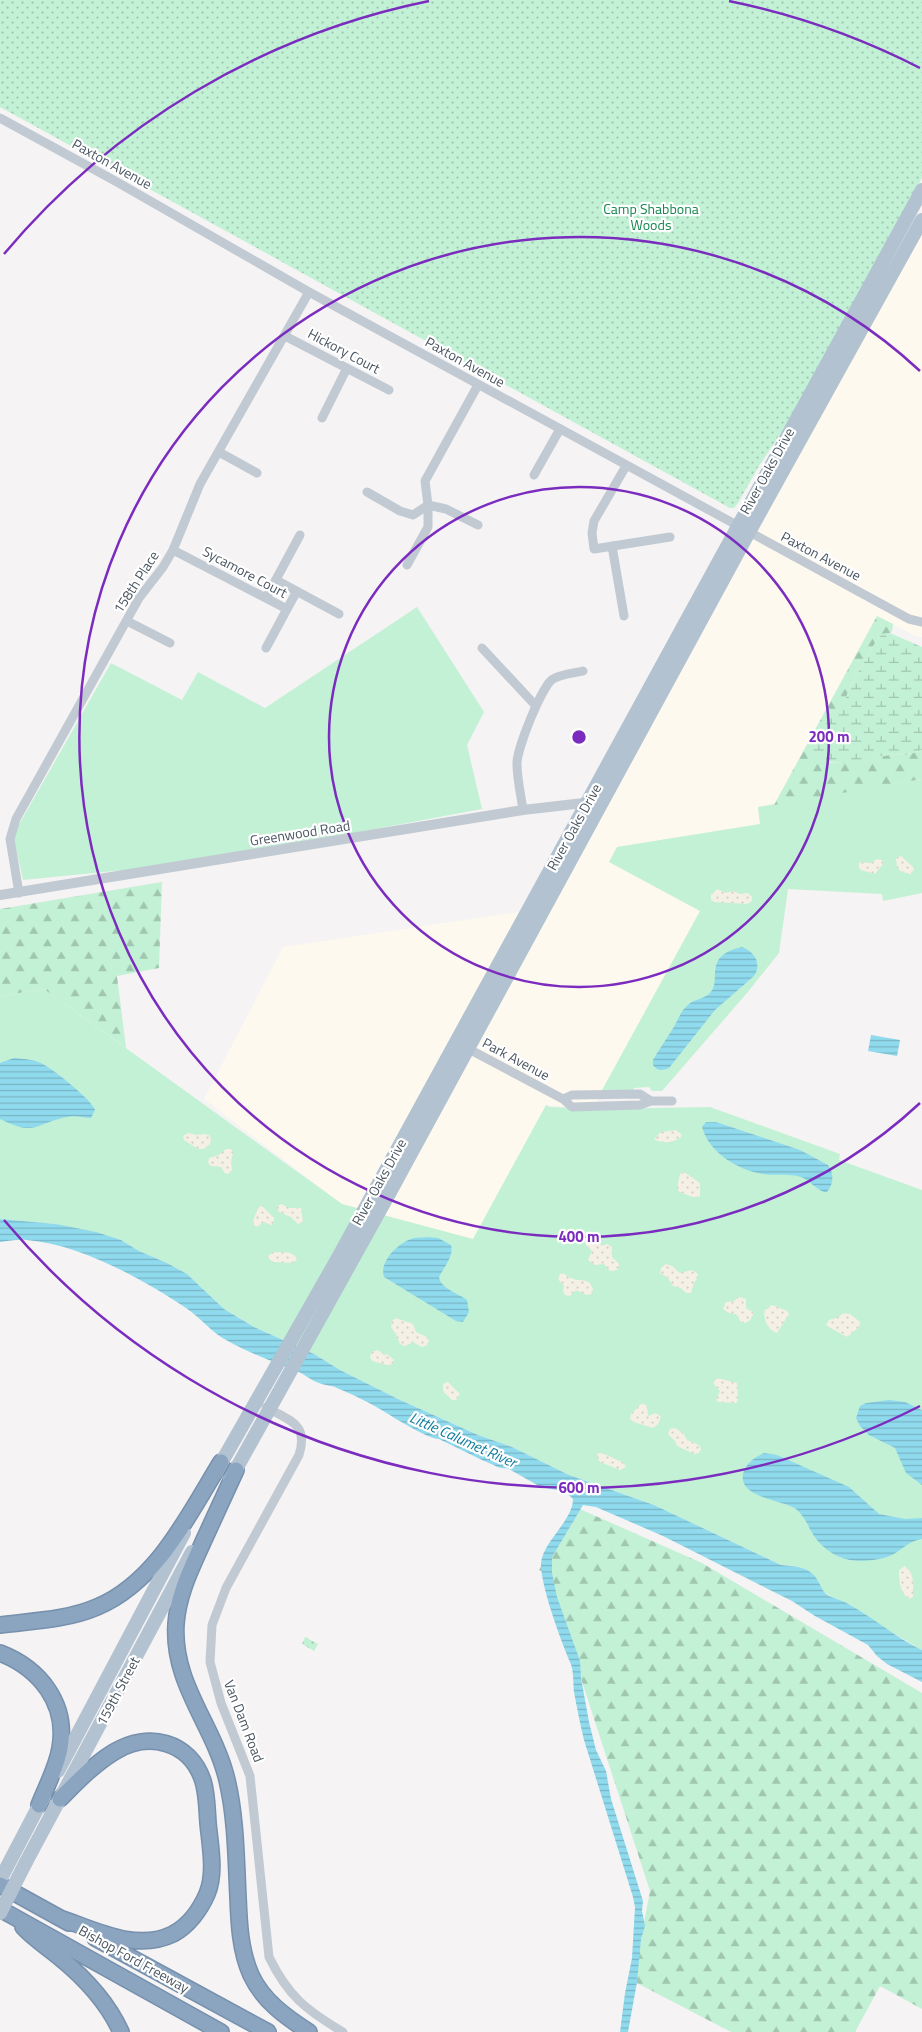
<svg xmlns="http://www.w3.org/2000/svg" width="922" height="2032" font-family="'Titillium Web',sans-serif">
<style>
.commercial{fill:#fdf9ef}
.grass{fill:#c3f1d5}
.forest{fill:url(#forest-firs)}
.wetland{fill:url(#wetland-marsh)}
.sand{fill:url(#sand-dots)}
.park{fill:url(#park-dots)}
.water{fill:url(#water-rules)}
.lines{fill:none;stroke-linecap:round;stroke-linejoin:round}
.motorway-casing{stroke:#7690ad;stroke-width:18}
.minor{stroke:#c1cad2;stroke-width:9}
.tertiary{stroke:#c1cad2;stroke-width:10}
.primary{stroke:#b3c2d1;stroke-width:14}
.motorway{stroke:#8ba5c1;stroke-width:15}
.primary-bridge{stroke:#b3c2d1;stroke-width:14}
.ring{fill:none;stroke:#7b2cbf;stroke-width:2.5}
.labels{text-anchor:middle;stroke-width:4.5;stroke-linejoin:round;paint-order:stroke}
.street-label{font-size:14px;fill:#4a5661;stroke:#fff}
.park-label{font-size:14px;fill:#17864f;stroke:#fff}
.water-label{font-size:15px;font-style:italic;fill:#0c7c9b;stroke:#fff}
.centre{fill:#7b2cbf;stroke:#fff;stroke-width:2.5}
.ring-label{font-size:15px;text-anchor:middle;font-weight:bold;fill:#7b2cbf;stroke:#fff;stroke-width:4.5;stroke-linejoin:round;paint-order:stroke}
</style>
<defs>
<pattern id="forest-firs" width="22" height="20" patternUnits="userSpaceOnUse" patternTransform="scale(1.25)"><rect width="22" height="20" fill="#c3f1d5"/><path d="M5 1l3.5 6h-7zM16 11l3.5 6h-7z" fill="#a0c6b0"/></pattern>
<pattern id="wetland-marsh" width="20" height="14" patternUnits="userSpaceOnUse" patternTransform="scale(1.25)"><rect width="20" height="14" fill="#c3f1d5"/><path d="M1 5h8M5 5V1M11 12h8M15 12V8" fill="none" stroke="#a0c6b0"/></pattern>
<pattern id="sand-dots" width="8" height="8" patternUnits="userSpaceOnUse" patternTransform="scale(1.25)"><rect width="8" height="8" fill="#f5f0e5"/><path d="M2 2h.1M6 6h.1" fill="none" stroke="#d4d0c7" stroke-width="1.8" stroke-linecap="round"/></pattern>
<pattern id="park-dots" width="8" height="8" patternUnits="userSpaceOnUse" patternTransform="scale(1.25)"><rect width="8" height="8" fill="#c3f1d5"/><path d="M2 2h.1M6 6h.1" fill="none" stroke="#a0c6b0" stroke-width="1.8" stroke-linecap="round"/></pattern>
<pattern id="water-rules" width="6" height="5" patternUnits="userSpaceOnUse" patternTransform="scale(1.25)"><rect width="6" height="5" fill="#90daee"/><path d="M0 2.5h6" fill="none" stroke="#78b4c4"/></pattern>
</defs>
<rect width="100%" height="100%" fill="#f5f3f3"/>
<path class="commercial" d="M922,231V637L915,636L877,616L774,805L758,808L760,824L617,847L609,862L700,911L593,1109L546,1105L473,1239L384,1215Z
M519,912L358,1208L342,1204L204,1099L283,947Z"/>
<path class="grass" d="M417,607L484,712L467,745L482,809L359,832L144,868L23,880L13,835L111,663L182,700L198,672L265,708Z
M922,779V893L883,901L882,894L788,889L779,953L747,993L662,1091H652L649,1087L634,1088L632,1092H601L700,911L609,862L617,847L760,824L758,807Z
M44,989L342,1204L473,1239L546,1105L550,1107L597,1109L710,1107L840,1154L839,1160L922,1190V1650L878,1624L850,1605L828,1595L822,1590L817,1579L796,1566L781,1565L654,1505L569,1475L512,1447L478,1435L400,1400L340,1370L314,1354L254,1327L224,1309L187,1274L167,1263L139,1251L121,1240L56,1224L0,1219V996Z"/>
<path class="forest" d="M877,616L893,624L892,631L890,633L883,634L878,638L856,676L845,699L834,714L829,763L863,762L878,757L894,754L906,755L922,750V779L774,805Z
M162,882L159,968L117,976L126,1048L44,989L0,996V909Z
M573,1506L702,1563L922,1693V2009L880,1986L855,2032H731L633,1981L650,1891L547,1574L539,1570Z"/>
<path class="wetland" d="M890,633L922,647V750L906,755L894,754L878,757L863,762L849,763L822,762L811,757L812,745L818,732L845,699L856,676L878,638L883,634Z"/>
<path class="sand" d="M901,856L913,867L914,870L911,874L902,872L897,868L896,858Z
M877,859L882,860L883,864L875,874L861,870L858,867L860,862L871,863Z
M717,889L726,893L733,891L740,894L748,893L752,897V901L747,904L714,902L711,900V895Z
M676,1130L682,1135L680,1138C671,1143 663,1144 654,1139L661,1132Z
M188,1133L197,1135L204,1134L209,1135L211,1139L210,1144L204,1149H198L184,1140L183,1136Z
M226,1149H231L233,1152L231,1162L232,1170L228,1174L225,1173L221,1167L211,1166L208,1163L209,1158L219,1155Z
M684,1172L700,1183V1197H693L679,1192L677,1188L680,1174Z
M281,1204L290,1208H301L303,1222L298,1224L291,1217L279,1212L277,1207Z
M259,1206L263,1207L274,1218V1223L271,1225L264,1222L257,1227L254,1225L253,1221Z
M591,1234L598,1238L601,1246L607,1244L612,1247V1257L619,1264L618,1270L610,1271L604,1264L595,1265L588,1260L592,1251C587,1246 583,1244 586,1236Z
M273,1252C282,1253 292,1250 297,1259L293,1263L273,1262L267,1257Z
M666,1264L672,1266L680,1273L692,1270L698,1274V1277L694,1283L691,1293H686L681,1288L673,1286L668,1278L660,1273L661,1268Z
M563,1273C566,1275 568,1277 571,1278C581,1283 588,1276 593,1289L592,1294L587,1295L576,1290L570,1296L565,1295L563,1291L564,1286L558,1279L560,1274Z
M739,1297L746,1299V1308L754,1313L750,1320L746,1323L741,1322L736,1314L729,1313L723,1309L726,1302L734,1301Z
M772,1305L787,1311L789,1314L777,1333C769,1331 762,1318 765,1310Z
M843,1313L850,1314L860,1322L859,1327L847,1337C845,1336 827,1326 826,1325L829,1320L839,1317Z
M396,1318L413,1324L416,1332L427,1337L429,1341L427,1345L422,1347L413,1342L405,1346L400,1344L396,1334L391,1327L392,1321Z
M378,1350L384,1355L387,1354L394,1360L393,1364L387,1365L372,1361L370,1357L372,1352Z
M717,1378L737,1383L738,1400L736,1403L719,1402L716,1400L720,1391L713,1383Z
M448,1382L460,1394L456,1400H452L443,1391V1384Z
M642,1403L647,1406L648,1416L656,1413L661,1417L658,1424L653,1428L634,1422L630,1419L631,1414Z
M675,1428L683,1433L687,1440L699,1445L701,1449L699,1453L694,1454L677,1446L675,1441L668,1434L670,1429Z
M598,1453C605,1452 614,1460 623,1462L626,1467L620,1470L600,1462L597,1457Z
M905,1566C915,1574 913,1585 913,1597L909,1599C900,1593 899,1581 899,1570Z"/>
<path class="park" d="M0,0H922V178L786,426L759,466L738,503L734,508H730L0,107Z
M305,1637L318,1644L314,1651L302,1644Z"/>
<path class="water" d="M742,947C755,952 762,964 754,976L715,1010L669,1068C662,1071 657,1071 653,1065V1060C659,1049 666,1040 672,1030C678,1021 680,1011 689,1004C695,999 704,999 710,993C723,981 701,956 742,947Z
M871,1035L900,1040L897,1056L868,1051Z
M14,1058C23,1059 33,1059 41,1063C53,1069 91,1099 95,1110L91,1118C83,1118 75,1115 67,1117C33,1124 36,1137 0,1119V1063Z
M706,1122H716L800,1150L828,1165C834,1173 834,1184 827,1192H824C815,1189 810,1180 801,1177C788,1173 776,1176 763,1174C738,1170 709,1153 702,1127Z
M0,1219L56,1224L96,1232L121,1240L139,1251L167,1263L187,1274L224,1309L254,1327L314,1354L340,1370L400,1400L478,1435L512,1447L569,1475L654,1505L781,1565C795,1566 811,1567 818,1581C822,1587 822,1592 829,1596C836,1599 844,1601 850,1605C875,1619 897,1638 922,1650V1682L887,1664L877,1656L868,1645L815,1616L792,1601L663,1536L596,1507L583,1505L552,1557V1573L557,1597L580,1661L581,1678L589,1722L596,1750L606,1771L611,1799L643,1901L642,1911L645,1926L641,1939L637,1982L628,2032H620L625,1993L632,1958L635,1907L633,1897L584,1740C580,1724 577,1708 574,1692C573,1683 574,1670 570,1662C561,1641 540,1584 541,1563C543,1541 573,1521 573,1499C563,1487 552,1491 539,1486L507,1468C500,1470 491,1463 484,1461L439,1439C432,1440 403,1423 396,1419C378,1407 357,1396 337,1388C332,1385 327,1386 322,1384C314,1382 308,1377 301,1373C277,1363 251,1354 228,1341C212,1333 201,1318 186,1308C143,1279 79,1244 27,1240C18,1239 9,1241 0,1242Z
M427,1237L438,1238L451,1245C454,1256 444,1267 439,1277C441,1289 458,1293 467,1300L469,1312L463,1322L456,1321L384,1277C379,1262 397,1244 411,1239C415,1237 422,1238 427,1237Z
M889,1400L905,1402L922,1410V1485L906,1473L895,1448L869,1435L860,1426L856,1418L860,1406L866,1403Z
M764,1453L777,1455L849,1487L879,1514L905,1519L922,1518V1539C909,1541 903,1549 892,1555C882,1560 861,1562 850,1560C834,1557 819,1546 811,1531C807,1523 803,1515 796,1509C783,1500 738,1498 743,1474C745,1464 755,1457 764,1453Z"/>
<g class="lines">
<g class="motorway-casing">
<path id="motorway" d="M236,1470C225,1494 214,1518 203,1542C191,1569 178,1594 176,1624C172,1684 214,1725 227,1780C236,1818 236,1858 238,1897C239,1923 240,1950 251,1975C263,2001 286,2017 309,2032
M0,1625C32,1621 67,1620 97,1607C157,1582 189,1514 221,1462
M0,1653C39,1668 68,1703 60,1748C57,1767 46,1787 39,1805
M0,1885L69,1923
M0,1909L221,2032
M60,1918C95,1930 136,1952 173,1934C188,1926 200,1910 207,1894C216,1873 210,1845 208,1823C207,1809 207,1794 203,1781C190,1741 148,1731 114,1752C93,1765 77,1782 60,1799
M23,1927C34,1939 46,1946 59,1957C85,1978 107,2001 121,2032
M95,1938L268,2032"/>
</g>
<path class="minor" d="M0,118L117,182L309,292L909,619L922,622
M285,336L389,390
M322,418L347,368
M219,452L257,473
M626,466L594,521L592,533L594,549L670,537
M534,475L560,429
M367,492L400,511L413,515L428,505L446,509L478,525
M612,546L624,616
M173,550L287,609L297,591
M407,565L428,527V505L425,481L478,385
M276,580L339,614
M266,598L300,535
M127,621L170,643
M266,648L287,609
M482,648L536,706
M523,810C521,795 517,779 517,764C516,751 542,685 553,679C561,674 575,673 583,671
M19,893L10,839L16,819L139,598L163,567L173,550L200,484L309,292
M465,1047L563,1099L572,1107L640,1105L651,1101H672
M563,1099L572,1095L640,1094L651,1101
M266,1407C289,1421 309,1423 299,1455L226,1588L212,1625L210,1662L221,1703L250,1776L269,1957C288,1996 306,2010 343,2032"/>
<path class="tertiary" d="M0,895L523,810L592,802"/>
<path class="primary" d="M216,1472L339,1256L922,190
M230,1480L390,1192L749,532L922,220
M58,1771L184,1533
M26,1862L192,1552
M0,1880L44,1796"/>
<use href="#motorway" class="motorway"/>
<path class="primary-bridge" d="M0,1913L26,1862"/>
</g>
<g class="ring">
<circle cx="579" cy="737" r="250"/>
<path d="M920 1103A500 500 0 1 1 920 371"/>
<path d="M920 1406A751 751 0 0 1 4 1220M4 254A751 751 0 0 1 429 1M729 1A751 751 0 0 1 920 68"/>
</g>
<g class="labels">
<g class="street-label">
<text transform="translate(112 164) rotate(29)" y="5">Paxton Avenue</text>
<text transform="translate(344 351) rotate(28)" y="5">Hickory Court</text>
<text transform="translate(465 362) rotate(29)" y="5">Paxton Avenue</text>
<text transform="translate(767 471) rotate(-61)" y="5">River Oaks Drive</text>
<text transform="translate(821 556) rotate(28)" y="5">Paxton Avenue</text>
<text transform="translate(245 572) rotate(28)" y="5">Sycamore Court</text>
<text transform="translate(136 582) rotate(-57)" y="5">158th Place</text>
<text transform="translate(574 827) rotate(-61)" y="5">River Oaks Drive</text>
<text transform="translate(300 833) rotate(-9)" y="5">Greenwood Road</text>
<text transform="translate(516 1059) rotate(28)" y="5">Park Avenue</text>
<text transform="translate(379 1182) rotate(-61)" y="5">River Oaks Drive</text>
<text transform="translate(118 1691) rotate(-62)" y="5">159th Street</text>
<text transform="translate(244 1721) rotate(69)" y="5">Van Dam Road</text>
<text transform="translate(134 1959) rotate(29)" y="5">Bishop Ford Freeway</text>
</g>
<g class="park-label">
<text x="651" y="214">Camp Shabbona<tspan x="651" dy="16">Woods</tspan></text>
</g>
<g class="water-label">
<text transform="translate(463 1440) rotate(24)" y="5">Little Calumet River</text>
</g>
</g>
<circle cx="579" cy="737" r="8" class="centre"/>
<g class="ring-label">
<text x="829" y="742">200 m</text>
<text x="579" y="1242">400 m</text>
<text x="579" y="1493">600 m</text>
</g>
</svg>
